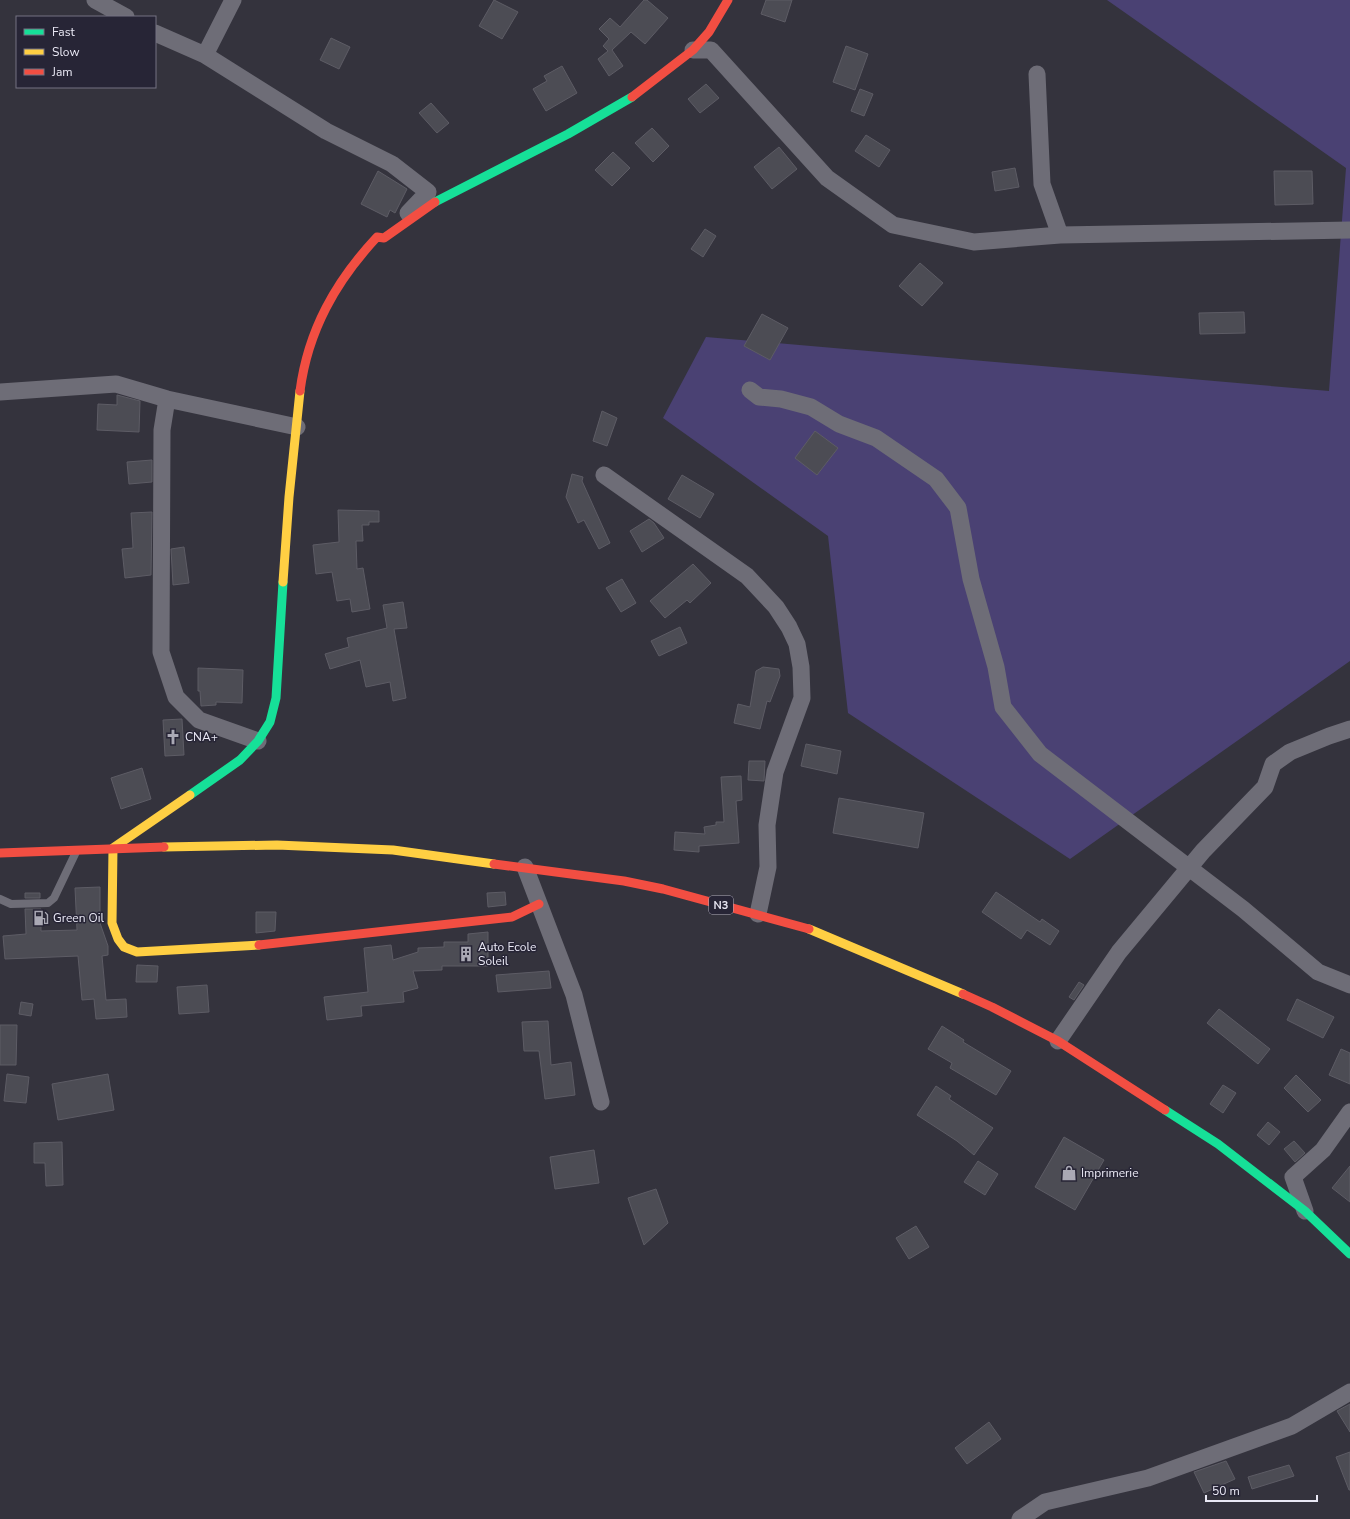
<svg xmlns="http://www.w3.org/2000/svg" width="1350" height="1519" font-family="'Nunito Sans',sans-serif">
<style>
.green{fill:#4a4173}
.building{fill:#4c4c54;stroke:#5d5c65}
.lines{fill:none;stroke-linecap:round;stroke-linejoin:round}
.lane{stroke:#6e6d77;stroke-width:8}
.street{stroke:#6e6d77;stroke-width:17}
.fast{stroke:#16e098;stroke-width:9}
.slow{stroke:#ffcf43;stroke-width:9}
.jam{stroke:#f24e42;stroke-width:9}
.labels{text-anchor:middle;stroke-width:3;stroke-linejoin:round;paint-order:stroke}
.shield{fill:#272536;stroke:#b0aebc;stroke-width:1}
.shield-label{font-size:11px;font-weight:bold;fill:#eae9f5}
.poi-label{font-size:12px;fill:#eae9f5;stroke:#272536;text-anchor:start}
</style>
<rect width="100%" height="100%" fill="#34333d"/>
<path class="green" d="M1107,0H1350V661L1070,859L848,713L828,536L663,418L706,337L1329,391L1346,168Z"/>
<path class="building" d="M494,0L518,12L502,39L479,26Z
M644,0H647L668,18L645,44L631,32L612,50L623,66L609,76L598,59L608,51L603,46L609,39L599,29L610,18L620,27Z
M766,0H792L785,22L761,14Z
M331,38L350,47L339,69L320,60Z
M846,46L868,54L855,90L833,82Z
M562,66L577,93L546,111L533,89L547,81L544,76Z
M706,84L719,98L700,113L688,99Z
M860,89L873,94L864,116L851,111Z
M431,103L449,123L437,133L419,113Z
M652,128L669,146L653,162L635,143Z
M866,135L890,150L879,167L855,151Z
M779,147L797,169L772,189L754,167Z
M613,152L630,168L612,186L595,170Z
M1015,168L1019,187L995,191L992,172Z
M378,171L407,189L395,213L390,210L387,217L361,204Z
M1274,171H1312L1313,204L1275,205Z
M705,229L716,236L703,257L691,249Z
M920,263L943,283L922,306L899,286Z
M1244,312L1245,333L1200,334L1199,313Z
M762,314L788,328L770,360L744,346Z
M117,395L140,401L139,432L97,430L98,404L117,405Z
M602,411L617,418L607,446L593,441Z
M815,431L838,448L817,475L795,458Z
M152,460V482L129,484L127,462Z
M572,474L583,477L582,481L610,543L599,549L584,520L578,523L566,497Z
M682,475L714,494L700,518L668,499Z
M338,510L379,511V522H369V525H362L363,541H356L357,569L363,568L370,609L352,612L350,599L337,601L332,572L316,574L313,545L339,542Z
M152,512L151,575L125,578L122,549L133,548L131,513Z
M649,519L654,523L664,538L642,552L630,531Z
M184,547L189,583L173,585L171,549Z
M693,564L711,583L690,603L687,600L665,618L650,601Z
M622,579L636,603L621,612L606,588Z
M403,602L407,628L394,629L406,698L393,701L390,682L366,687L360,660L330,669L325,654L349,647L347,638L387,628L383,605Z
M680,627L687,643L659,656L651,641Z
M763,667L779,669L780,676L770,702L767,701L760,729L734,723L738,704L750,707L756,671Z
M198,668L243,670L242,703L216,702V705L201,706L200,691H198Z
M182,719L184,755L165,756L163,720Z
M806,744L841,751L837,774L801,766Z
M749,761H765L764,781L748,780Z
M142,768L151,799L121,809L111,778Z
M741,776L742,800L736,801L739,843L699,846V852L674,850L675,832L705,834L704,827L716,825V822H724L721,777Z
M839,798L924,813L918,848L833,833Z
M100,887V923L108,946V955L102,956L106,1000L126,999L127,1017L96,1019L94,999L82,1000L78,956L5,959L3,936L26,934L25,909H41V931L77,930L75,888Z
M505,892L506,905L488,907L487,893Z
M996,892L1040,922L1042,919L1059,931L1050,945L1027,930L1021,939L982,912Z
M25,893H40V898H25Z
M256,912H276L275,931L256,933Z
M488,932V966H442V970L413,971L418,988L403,992L404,1002L361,1006L362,1016L327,1020L324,997L368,992L364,948L391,945L393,960L418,952V948L444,947V942H468V934Z
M137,965L158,966L157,982H136Z
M549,971L551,988L498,992L496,975Z
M1079,982L1084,985L1074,1000L1069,997Z
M207,985L209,1012L179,1014L177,987Z
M1297,999L1334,1017L1323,1038L1287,1020Z
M21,1002L33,1004L31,1016L19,1014Z
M1219,1009L1270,1049L1258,1064L1207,1023Z
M548,1021L551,1065L571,1062L575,1095L545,1099L539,1051H524L522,1022Z
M0,1025H17L16,1065H0Z
M942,1026L964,1040L963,1042L1011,1071L996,1095L950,1068L952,1063L928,1049Z
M1341,1049L1350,1053V1084L1329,1075Z
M7,1074L29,1077L26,1103L4,1101Z
M108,1074L114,1110L58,1120L52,1084Z
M1296,1075L1321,1100L1308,1112L1284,1088Z
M1223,1085L1236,1093L1223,1113L1210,1104Z
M936,1086L951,1096L949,1099L993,1128L974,1155L957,1141L917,1115Z
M1268,1122L1280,1132L1269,1145L1257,1135Z
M1064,1137L1104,1160L1075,1210L1035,1187Z
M1294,1141L1305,1153L1295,1162L1284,1149Z
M62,1142L63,1185L46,1186L45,1163H34V1143Z
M594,1150L599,1183L555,1189L550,1157Z
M978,1161L998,1174L985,1195L964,1182Z
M1350,1166V1202L1332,1188Z
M656,1189L668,1223L644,1245L628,1198Z
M916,1226L929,1247L909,1259L896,1238Z
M1350,1404V1432L1337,1411Z
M989,1422L1001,1439L967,1464L955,1448Z
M1350,1452V1490H1349L1336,1457Z
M1226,1461L1235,1479L1204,1493L1194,1472Z
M1289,1465L1294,1476L1252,1489L1248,1477Z"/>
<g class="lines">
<path class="lane" d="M0,899L11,904L48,903L54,898L76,852"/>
<path class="street" d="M95,0L126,17
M155,33L205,55L326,131L392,164L428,192L408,213
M693,50H711L827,178L893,225L974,242L1060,235L1350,230
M205,55L233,0
M1037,74L1042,184L1060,235
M750,390L759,397L781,399L811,407L839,424L876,438L936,479L958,508L971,579L996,667L1003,707L1040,754L1243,909L1318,972L1350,985
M0,392L116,384L167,399L297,427
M167,399L162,430L161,652L176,697L199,720L258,741
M604,475L747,576L776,607L789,627L797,644L801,667L802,698L775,772L767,825L768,867L758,914
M525,867L574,995L601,1102
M1058,1041L1119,952L1203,851L1265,787L1273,764L1290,752L1329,736L1350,729
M1305,1211L1293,1177L1323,1150L1350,1112
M1020,1519L1045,1502L1148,1478L1292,1426L1350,1392"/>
<path class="fast" d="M435,202L568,134L632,97
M190,795L240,760L258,741L270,722L276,698L283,582
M1165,1110L1218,1144L1305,1211L1350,1254"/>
<path class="slow" d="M283,582L289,497L300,391
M190,795L113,848L112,923L118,939L124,947L137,952L259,945
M164,847L277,845L393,850L494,864
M809,929L963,994"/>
<path class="jam" d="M632,97L693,50L709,32L728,0
M300,391C308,330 336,281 377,237L384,238L435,202
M0,853L164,847
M494,864L624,881L663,889L809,929
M259,945L512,917L539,904
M963,994L992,1007L1058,1041L1165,1110"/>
</g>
<defs>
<g id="church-bare" transform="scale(1.2)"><path d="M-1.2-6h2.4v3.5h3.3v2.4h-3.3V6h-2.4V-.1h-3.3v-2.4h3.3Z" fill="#aaa9b5" stroke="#272536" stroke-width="2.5" paint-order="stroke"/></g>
<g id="fuel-bare" transform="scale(1.2)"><path d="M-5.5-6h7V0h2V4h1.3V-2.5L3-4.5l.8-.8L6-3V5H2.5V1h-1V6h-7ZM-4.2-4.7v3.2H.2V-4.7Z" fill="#aaa9b5" stroke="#272536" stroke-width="2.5" paint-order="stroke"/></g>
<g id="building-bare" transform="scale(1.2)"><path d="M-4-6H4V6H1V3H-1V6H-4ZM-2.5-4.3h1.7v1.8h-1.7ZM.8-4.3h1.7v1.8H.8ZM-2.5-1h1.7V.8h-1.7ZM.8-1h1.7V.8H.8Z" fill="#aaa9b5" stroke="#272536" stroke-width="2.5" paint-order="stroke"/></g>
<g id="shop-bare" transform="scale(1.2)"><path d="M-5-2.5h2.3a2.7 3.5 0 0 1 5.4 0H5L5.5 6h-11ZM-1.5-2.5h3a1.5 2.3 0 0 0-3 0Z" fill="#aaa9b5" stroke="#272536" stroke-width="2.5" paint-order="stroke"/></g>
</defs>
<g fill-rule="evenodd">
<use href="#church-bare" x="173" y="737"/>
<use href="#fuel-bare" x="41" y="918"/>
<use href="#building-bare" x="466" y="954"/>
<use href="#shop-bare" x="1069" y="1173"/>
</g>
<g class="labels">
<rect class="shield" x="709" y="896" width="24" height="18" rx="3"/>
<g class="shield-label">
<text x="721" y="909">N3</text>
</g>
<g class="poi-label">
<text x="185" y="741">CNA+</text>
<text x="53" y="922">Green Oil</text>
<text x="478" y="951">Auto Ecole<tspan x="478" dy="14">Soleil</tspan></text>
<text x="1081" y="1177">Imprimerie</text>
</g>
</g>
<rect x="16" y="16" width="140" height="72" fill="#272536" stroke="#757382"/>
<rect x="24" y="29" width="20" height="6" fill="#16e098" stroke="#757382"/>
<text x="52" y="36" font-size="12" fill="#eae9f5">Fast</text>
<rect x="24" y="49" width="20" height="6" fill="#ffcf43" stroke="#757382"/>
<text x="52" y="56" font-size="12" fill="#eae9f5">Slow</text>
<rect x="24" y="69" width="20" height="6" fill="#f24e42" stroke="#757382"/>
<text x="52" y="76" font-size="12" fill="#eae9f5">Jam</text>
<path d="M1206 1495v6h111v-6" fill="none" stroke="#eae9f5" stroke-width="2"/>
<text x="1212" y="1495" font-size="12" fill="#eae9f5" stroke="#272536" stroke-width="3" paint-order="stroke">50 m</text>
</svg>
